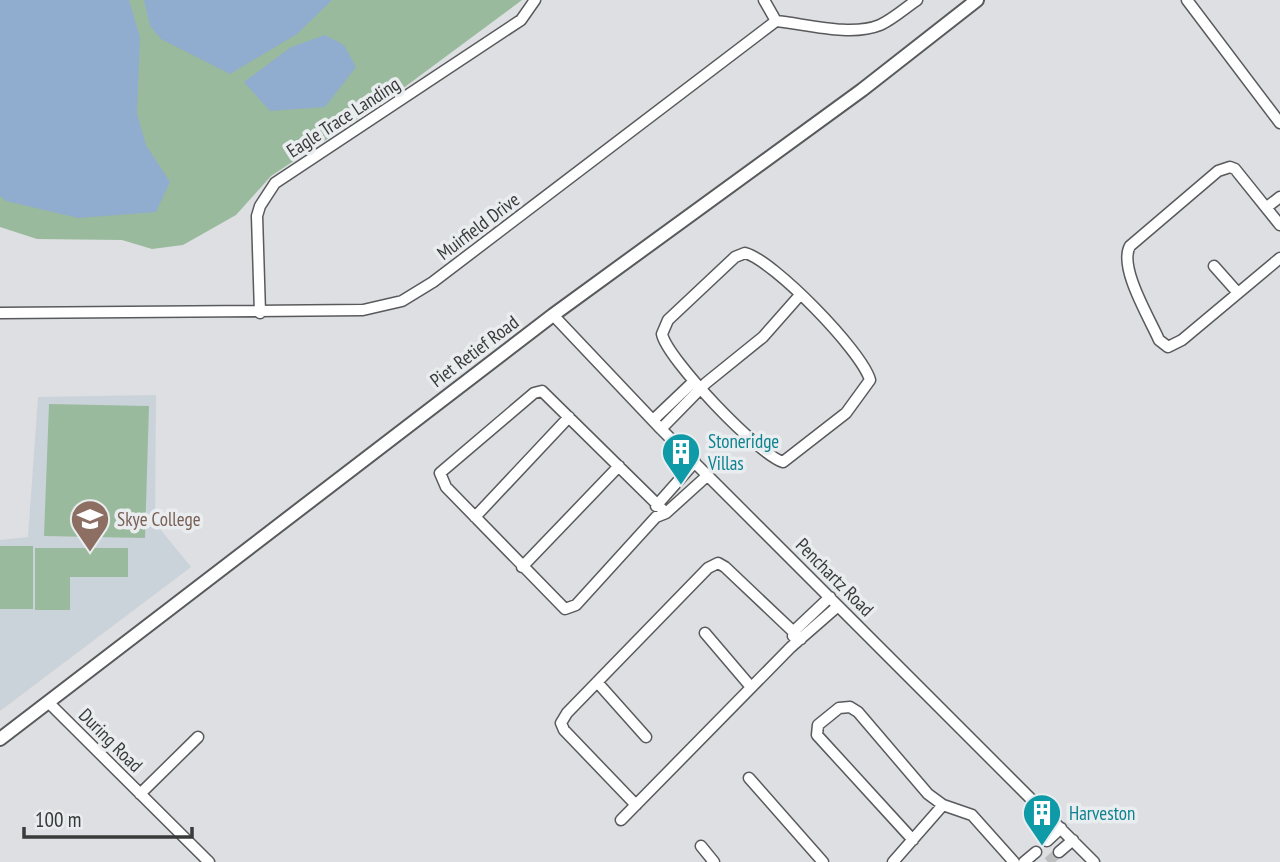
<svg xmlns="http://www.w3.org/2000/svg" width="1280" height="862" font-family="'PT Sans Narrow',sans-serif">
<style>
.built{fill:#cad3da}
.green{fill:#9aba9d}
.water{fill:#90acce}
.lines{fill:none;stroke-linecap:round;stroke-linejoin:round}
.minor-tunnel{stroke:#bcbec0;stroke-width:10;stroke-dasharray:10 5;stroke-linecap:butt}
.minor-casing{stroke:#585a5c;stroke-width:13}
.tertiary-casing{stroke:#585a5c;stroke-width:16}
.minor{stroke:#fff;stroke-width:10}
.tertiary{stroke:#fff;stroke-width:12}
.labels{text-anchor:middle;stroke-width:7;stroke-linejoin:round;paint-order:stroke}
.street-label{font-size:19px;fill:#393a3a;stroke:#eaedef}
.culture-label{font-size:19px;fill:#0d838f;stroke:#eaedef;text-anchor:start}
.education-label{font-size:19px;fill:#785e54;stroke:#eaedef;text-anchor:start}
</style>
<rect width="100%" height="100%" fill="#dddfe2"/>
<path class="built" d="M156,395L155,523L191,567L0,711V540L28,537L38,397Z"/>
<path class="green" d="M0,0H522L398,92L271,176L236,215L183,245L152,249L122,240L37,239L0,227Z
M49,404L149,406L145,538L44,536Z
M0,546H33V609H0Z
M35,548H128V577H70V610H35Z"/>
<path class="water" d="M0,0H129L140,37L137,113L146,145L170,182L156,212L78,218L6,201L0,196Z
M144,0H332L297,34L230,74L161,39L150,26Z
M325,35L344,45L356,67L325,107L270,111L244,82L291,47Z"/>
<g class="lines">
<path class="minor-tunnel" d="M1048,862L1059,852"/>
<g class="minor-casing">
<path id="minor" d="M764,0L776,21
M1187,0L1280,123
M1267,207L1280,197
M1280,225L1235,169L1230,167L1218,171L1130,246C1118,267 1150,319 1159,340L1168,347L1182,340L1280,258
M745,253C773,260 862,351 870,380L846,413L783,462C759,455 667,359 662,334L668,320L735,257Z
M1214,266L1238,293
M0,313L363,310L402,301L433,282L776,21C806,24 851,37 880,25C893,19 905,8 917,0
M260,313L257,216L260,206L275,183L521,20L535,0
M553,315L661,429L1094,862
M653,420L693,382
M661,429L706,383L763,337L800,295
M656,506L695,462
M666,513L542,391L534,393L440,473L446,487L565,609L576,605L656,517L666,513L708,475
M475,517L569,417
M522,567L619,466
M705,633L751,687
M793,636L794,631L830,597
M597,682L646,737
M48,702L209,862
M749,778L823,862
M140,794L198,737
M636,805L564,730L561,723L567,713L708,568L718,563L725,567L801,639
M621,820L791,647L838,606
M913,840L817,735L818,725L839,708L850,707L858,712L928,794L943,805L972,815L1014,862
M1047,841L1061,828
M701,846L714,862
M1059,852L1073,840
M893,862L943,805
M1024,862L1036,852"/>
</g>
<g class="tertiary-casing">
<path id="tertiary" d="M0,739L553,315L862,90L977,0"/>
</g>
<use href="#minor" class="minor"/>
<use href="#tertiary" class="tertiary"/>
</g>
<defs>
<g id="building-pin" transform="scale(2.0125)"><path d="M0 17L-7.5 6A9.5 9.5 0 1 1 7.5 6Z" fill="#0f9aa8" stroke="#eaedef"/><path d="M-4-6H4V6H1V3H-1V6H-4ZM-2.5-4.3h1.7v1.8h-1.7ZM.8-4.3h1.7v1.8H.8ZM-2.5-1h1.7V.8h-1.7ZM.8-1h1.7V.8H.8Z" fill="#fff"/></g>
<g id="school-pin" transform="scale(2.0125)"><path d="M0 17L-7.5 6A9.5 9.5 0 1 1 7.5 6Z" fill="#8d6e63" stroke="#eaedef"/><path d="M0-5L7-2L0 1L-7-2ZM-4 1L0 2.5L4 1V4Q0 6-4 4Z" fill="#fff"/></g>
</defs>
<g fill-rule="evenodd">
<use href="#building-pin" x="681" y="452"/>
<use href="#school-pin" x="90" y="519"/>
<use href="#building-pin" x="1042" y="813"/>
</g>
<g class="labels">
<g class="street-label">
<text transform="translate(343 117) rotate(-33)" y="7">Eagle Trace Landing</text>
<text transform="translate(478 226) rotate(-37)" y="7">Muirfield Drive</text>
<text transform="translate(474 351) rotate(-37)" y="7">Piet Retief Road</text>
<text transform="translate(835 577) rotate(45)" y="7">Penchartz Road</text>
<text transform="translate(111 740) rotate(45)" y="7">During Road</text>
</g>
<g class="culture-label">
<text x="708" y="448">Stoneridge<tspan x="708" dy="22">Villas</tspan></text>
<text x="1069" y="820">Harveston</text>
</g>
<g class="education-label">
<text x="117" y="526">Skye College</text>
</g>
</g>
<path d="M24 827v10h168v-10" fill="none" stroke="#393a3a" stroke-width="3.5"/>
<text x="35" y="827" font-size="21" fill="#393a3a" stroke="#eaedef" stroke-width="5" paint-order="stroke">100 m</text>
</svg>
